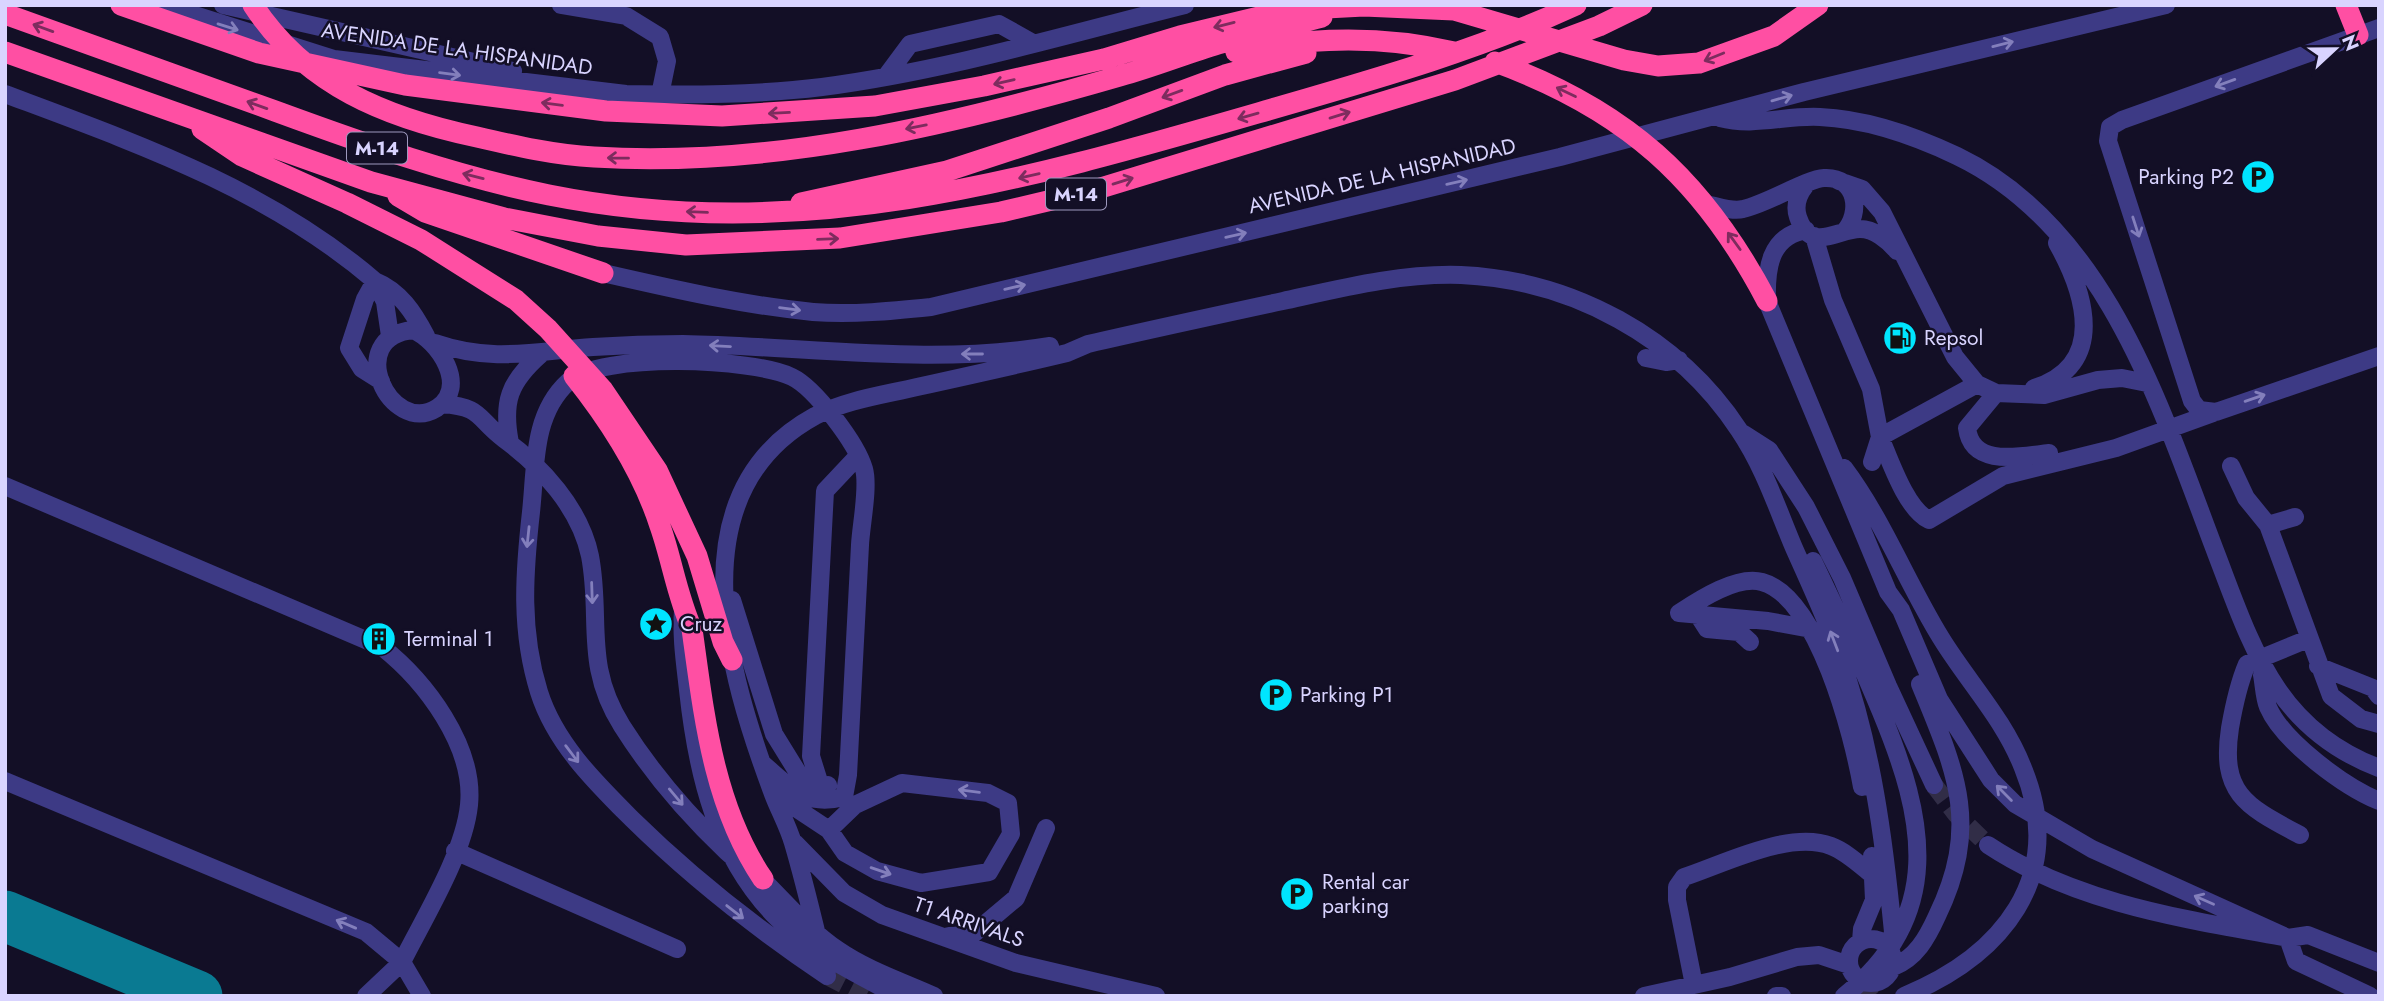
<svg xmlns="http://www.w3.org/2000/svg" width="2384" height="1001" font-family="Jost,sans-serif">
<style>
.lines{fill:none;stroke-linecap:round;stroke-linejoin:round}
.taxiway{stroke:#0a7a92;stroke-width:51}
.minor-tunnel{stroke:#312d47;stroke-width:18;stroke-dasharray:18 9;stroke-linecap:butt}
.minor{stroke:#3d3a85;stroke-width:18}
.highway{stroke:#ff4fa3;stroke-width:21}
.oneway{stroke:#7d2c5e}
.oneway2{stroke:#837fbc}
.labels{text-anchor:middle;stroke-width:5;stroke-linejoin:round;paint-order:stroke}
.shield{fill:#130f26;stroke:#9e99be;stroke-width:2}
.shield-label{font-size:19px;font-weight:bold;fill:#d9d4ff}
.street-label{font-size:21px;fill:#d9d4ff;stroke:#130f26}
.poi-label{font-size:21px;fill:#d9d4ff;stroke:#130f26;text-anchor:start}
</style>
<rect width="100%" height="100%" fill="#130f26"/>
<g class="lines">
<path class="taxiway" d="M5,916L197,996"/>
<path class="minor-tunnel" d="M1934,785L1956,814L1988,845
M827,976L866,996
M1859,996L1875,983"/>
<path class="minor" d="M163,5L334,59L626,94C691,95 758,95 822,87C945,71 1065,35 1185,5
M223,5L513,71
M561,5L626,16L660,37L667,61L660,95
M2379,28L2122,120L2110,127L2108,141L2192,401L2199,410L2216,412L2379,356
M887,75L910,44L999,24L1033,43
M5,94C136,143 268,189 375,281C400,291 414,313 426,336
M1720,118C1754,127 1786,115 1820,117C1867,119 1915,136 1957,156C2107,228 2161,409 2216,553C2252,647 2276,729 2379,768
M1839,181L1862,189L1882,212L1955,357L1977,384L1996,393L2044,395L2098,380L2122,378L2147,383
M1805,186C1798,195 1794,205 1798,217C1810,254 1838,229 1860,229C1874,229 1888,240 1897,251
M1706,204C1717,206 1732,212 1743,209C1767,204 1806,179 1824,178C1857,176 1862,213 1844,232
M1806,230C1769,236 1766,270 1767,301L1888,592L1901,610L1939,699L1991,780L2015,804L2092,849L2288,938L2296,961L2370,996
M1814,236L1833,300L1871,389L1880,437L1977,384
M603,273C673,289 742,305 813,312C852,315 892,311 931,307L1560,157L1804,92L2166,5
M375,281L365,299L349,348L362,369L381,381
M375,281L385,302L390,336
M413,330C439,341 469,387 437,408C390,437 343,337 413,330Z
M435,343C493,363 535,351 593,347C623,345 653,344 683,344C805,346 929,366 1050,346
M1646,358L1666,362L1679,360
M2034,388C2108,365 2085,293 2057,243
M1996,393L1967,428C1972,468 2021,456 2049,453
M442,404C483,407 476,418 504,439C542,467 580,508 590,556C602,619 583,664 622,726C651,772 688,815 727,852C739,863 754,871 765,882C789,906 810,931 838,950C867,970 903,982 934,996
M1744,434L1769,450L1806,507L1842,578L1888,686L1934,785
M1880,437C1890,460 1906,509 1929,520L2003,476L2116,448L2213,413
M510,443C502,402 509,382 541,354
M1872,462L1880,437
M2231,466L2246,498L2268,525L2331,696L2361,719L2379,724
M1844,468C1883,520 1907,583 1941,638C1968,682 2004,719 2023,768C2068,878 2001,956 1904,996
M5,486L382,647C425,681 475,746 469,805C464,854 424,918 402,962L422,996
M2268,525L2295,517
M1813,561C1837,611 1860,661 1881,712C1925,818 1946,916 1844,996
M732,600L774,734L803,781L821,788L828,785
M683,610C681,637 685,663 688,690C697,774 716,856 777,918C810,952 857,974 898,996
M1679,613C1699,600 1737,575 1762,582C1818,597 1853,736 1862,787
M1679,613L1768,621L1811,629
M1698,615L1707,629L1739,632L1750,642
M2318,666L2373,688L2379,696
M2262,675C2264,685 2264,697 2268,707C2283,742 2345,787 2379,801
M763,764C791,788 805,807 844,797L848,775C852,698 856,622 860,545C861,525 869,487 864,469C857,444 815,388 792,377C753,358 601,352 568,382C532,415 536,467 531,512C524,574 520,631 539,692C555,743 595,782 632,819C693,879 757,929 827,976
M5,781L366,932L402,962L366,996
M821,788L811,756L825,491L857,457
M773,793L829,830L845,853L877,871L921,883L989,872L1011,834L1008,803L988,793L902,783L855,805L829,830
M2300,835C2246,806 2220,794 2230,728C2234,705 2238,685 2247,664L2308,639
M795,843L844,893L882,915L1016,963L1156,996
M1988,845C2077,904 2185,919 2288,938L2308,935L2379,963
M455,851L677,949
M949,936L972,935L1016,898L1046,828
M1849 961a22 22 0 1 1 44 0a22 22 0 1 1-44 0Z
M1861,941L1862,929L1874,900L1872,856
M1893,967C1916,958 1927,938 1937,916C1981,825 1956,771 1920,684
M827,976C816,932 806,887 793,843C788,826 779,810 773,794C728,674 674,493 815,416C846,400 883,395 917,387C967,376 1017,365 1067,353L1088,344C1153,329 1218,315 1283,301C1342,288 1401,273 1461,275C1572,280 1678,337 1739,430C1764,467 1777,508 1794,548C1810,584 1827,620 1840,657C1872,746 1884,839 1893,932L1889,947
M1694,985L1677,900V887L1684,877C1724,864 1789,830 1831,846C1847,852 1861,866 1875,877
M1644,996L1730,977L1797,957L1819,955L1849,965
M1776,996H1782"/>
<path class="highway" d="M121,5L259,53L405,85L606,111L722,116L875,106L984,86L1104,59L1180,36L1288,10L1364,6L1454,10L1624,60L1658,66L1699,63L1774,36L1818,5
M253,5C306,86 387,118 477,137C516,146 555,155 594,157C772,168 951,125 1120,76C1153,67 1185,54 1218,44C1252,34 1287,26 1322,17
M2346,5L2358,35
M5,14C95,47 185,79 275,111C365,144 455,176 549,195C800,245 1019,182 1258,113C1365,82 1474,52 1576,5
M5,52L371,182L504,218L598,236L686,245L840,238L1001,212L1094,190L1455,80L1599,26L1642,5
M1236,52C1308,37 1382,35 1454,52
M1495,62C1625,109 1703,179 1767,301
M202,129L242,156L347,203L421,240L516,300L548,329L603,390L657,470L697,556L723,642L732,660
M398,196L425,212L603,273
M801,203L947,171L1109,118L1225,75L1306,53
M574,376C609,420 643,473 660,526C672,560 677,596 692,629C704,715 713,805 763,879"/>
</g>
<defs><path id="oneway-shaft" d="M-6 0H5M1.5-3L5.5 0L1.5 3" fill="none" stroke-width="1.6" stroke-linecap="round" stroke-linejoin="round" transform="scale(1.75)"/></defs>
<g class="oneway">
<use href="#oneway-shaft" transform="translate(1224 25) rotate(166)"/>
<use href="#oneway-shaft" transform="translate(43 28) rotate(-160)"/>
<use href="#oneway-shaft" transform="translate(1714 57) rotate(158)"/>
<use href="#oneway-shaft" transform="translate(1004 82) rotate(167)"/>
<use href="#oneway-shaft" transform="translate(1566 92) rotate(-154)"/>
<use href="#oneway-shaft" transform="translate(1172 94) rotate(160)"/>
<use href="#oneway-shaft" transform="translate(552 104) rotate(-173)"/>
<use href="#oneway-shaft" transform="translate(257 105) rotate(-160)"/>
<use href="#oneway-shaft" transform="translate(779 113) rotate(177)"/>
<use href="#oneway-shaft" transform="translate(1340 115) rotate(-17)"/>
<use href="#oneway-shaft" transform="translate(1248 116) rotate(164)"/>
<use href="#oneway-shaft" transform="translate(916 127) rotate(169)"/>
<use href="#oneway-shaft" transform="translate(618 158) rotate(-179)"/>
<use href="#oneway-shaft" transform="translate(473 176) rotate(-166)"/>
<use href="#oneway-shaft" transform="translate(1029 176) rotate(167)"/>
<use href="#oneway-shaft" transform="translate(1123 181) rotate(-17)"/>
<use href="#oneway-shaft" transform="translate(697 212) rotate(-178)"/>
<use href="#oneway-shaft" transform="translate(828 239) rotate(-2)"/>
<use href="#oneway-shaft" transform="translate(1734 241) rotate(-126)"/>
</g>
<g class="oneway2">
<use href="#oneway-shaft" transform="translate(228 27) rotate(17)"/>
<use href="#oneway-shaft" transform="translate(2003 44) rotate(-14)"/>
<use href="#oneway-shaft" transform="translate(450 74) rotate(7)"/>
<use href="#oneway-shaft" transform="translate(2225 83) rotate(160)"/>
<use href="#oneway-shaft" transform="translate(1782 98) rotate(-16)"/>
<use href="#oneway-shaft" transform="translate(1457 182) rotate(-13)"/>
<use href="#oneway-shaft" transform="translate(2136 227) rotate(72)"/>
<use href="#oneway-shaft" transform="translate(1236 235) rotate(-13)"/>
<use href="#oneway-shaft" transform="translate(1015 287) rotate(-13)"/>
<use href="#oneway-shaft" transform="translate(790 309) rotate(7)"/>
<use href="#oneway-shaft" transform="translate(720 346) rotate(-177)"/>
<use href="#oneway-shaft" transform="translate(972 354) rotate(180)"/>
<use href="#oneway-shaft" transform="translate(2255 398) rotate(-19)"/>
<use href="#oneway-shaft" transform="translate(528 537) rotate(96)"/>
<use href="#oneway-shaft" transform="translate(592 593) rotate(88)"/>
<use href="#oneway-shaft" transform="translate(1834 641) rotate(-111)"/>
<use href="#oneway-shaft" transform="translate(572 754) rotate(53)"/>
<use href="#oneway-shaft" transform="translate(969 791) rotate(-173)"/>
<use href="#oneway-shaft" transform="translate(2004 793) rotate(-135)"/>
<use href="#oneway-shaft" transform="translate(676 797) rotate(50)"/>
<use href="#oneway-shaft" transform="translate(881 871) rotate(19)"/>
<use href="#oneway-shaft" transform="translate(2204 900) rotate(-156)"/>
<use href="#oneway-shaft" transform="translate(735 912) rotate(38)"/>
<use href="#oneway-shaft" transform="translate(346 924) rotate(-157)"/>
</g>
<defs>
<g id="parking-disc" transform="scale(1.75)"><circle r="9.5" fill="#00e5ff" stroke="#130f26"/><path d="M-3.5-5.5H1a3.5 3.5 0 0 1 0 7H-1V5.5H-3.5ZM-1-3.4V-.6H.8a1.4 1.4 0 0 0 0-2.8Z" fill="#111"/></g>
<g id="fuel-disc" transform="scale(1.75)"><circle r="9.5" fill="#00e5ff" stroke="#130f26"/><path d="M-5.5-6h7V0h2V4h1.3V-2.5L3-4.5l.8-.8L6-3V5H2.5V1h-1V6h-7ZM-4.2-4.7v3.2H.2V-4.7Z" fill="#111"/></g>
<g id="sight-disc" transform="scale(1.75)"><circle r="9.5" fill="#00e5ff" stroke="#130f26"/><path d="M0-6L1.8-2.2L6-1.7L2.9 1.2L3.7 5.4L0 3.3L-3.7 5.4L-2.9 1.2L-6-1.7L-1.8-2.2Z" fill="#111"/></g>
<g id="building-disc" transform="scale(1.75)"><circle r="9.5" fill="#00e5ff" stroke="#130f26"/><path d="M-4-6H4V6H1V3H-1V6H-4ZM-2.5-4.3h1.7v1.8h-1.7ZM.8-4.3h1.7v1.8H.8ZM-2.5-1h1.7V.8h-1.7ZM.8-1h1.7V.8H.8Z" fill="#111"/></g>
</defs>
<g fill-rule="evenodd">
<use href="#parking-disc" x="2258" y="177"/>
<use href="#fuel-disc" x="1900" y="338"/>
<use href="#sight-disc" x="656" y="624"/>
<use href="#building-disc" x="379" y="639"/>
<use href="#parking-disc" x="1276" y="695"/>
<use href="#parking-disc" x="1297" y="894"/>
</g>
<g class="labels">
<g class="shield">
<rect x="347" y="132.5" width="60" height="31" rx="5"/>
<rect x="1046" y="178.5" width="60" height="31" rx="5"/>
</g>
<g class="shield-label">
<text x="377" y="155">M-14</text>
<text x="1076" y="201">M-14</text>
</g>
<g class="street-label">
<text transform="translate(457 49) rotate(8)" y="7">AVENIDA DE LA HISPANIDAD</text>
<text transform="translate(1382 176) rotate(-13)" y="7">AVENIDA DE LA HISPANIDAD</text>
<text transform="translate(969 922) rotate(19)" y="7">T1 ARRIVALS</text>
</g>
<g class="poi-label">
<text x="2234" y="184" text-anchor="end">Parking P2</text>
<text x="1924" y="345">Repsol</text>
<text x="680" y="631">Cruz</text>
<text x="404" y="646">Terminal 1</text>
<text x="1300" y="702">Parking P1</text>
<text x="1322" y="889">Rental car<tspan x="1322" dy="24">parking</tspan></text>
</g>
</g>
<rect width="2384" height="1001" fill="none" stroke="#d9d4ff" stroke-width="14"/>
<g transform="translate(2335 49) rotate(68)" stroke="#130f26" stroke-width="5" paint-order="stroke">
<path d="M0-5L12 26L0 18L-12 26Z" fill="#d9d4ff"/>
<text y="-10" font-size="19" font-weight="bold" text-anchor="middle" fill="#d9d4ff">N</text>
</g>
</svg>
